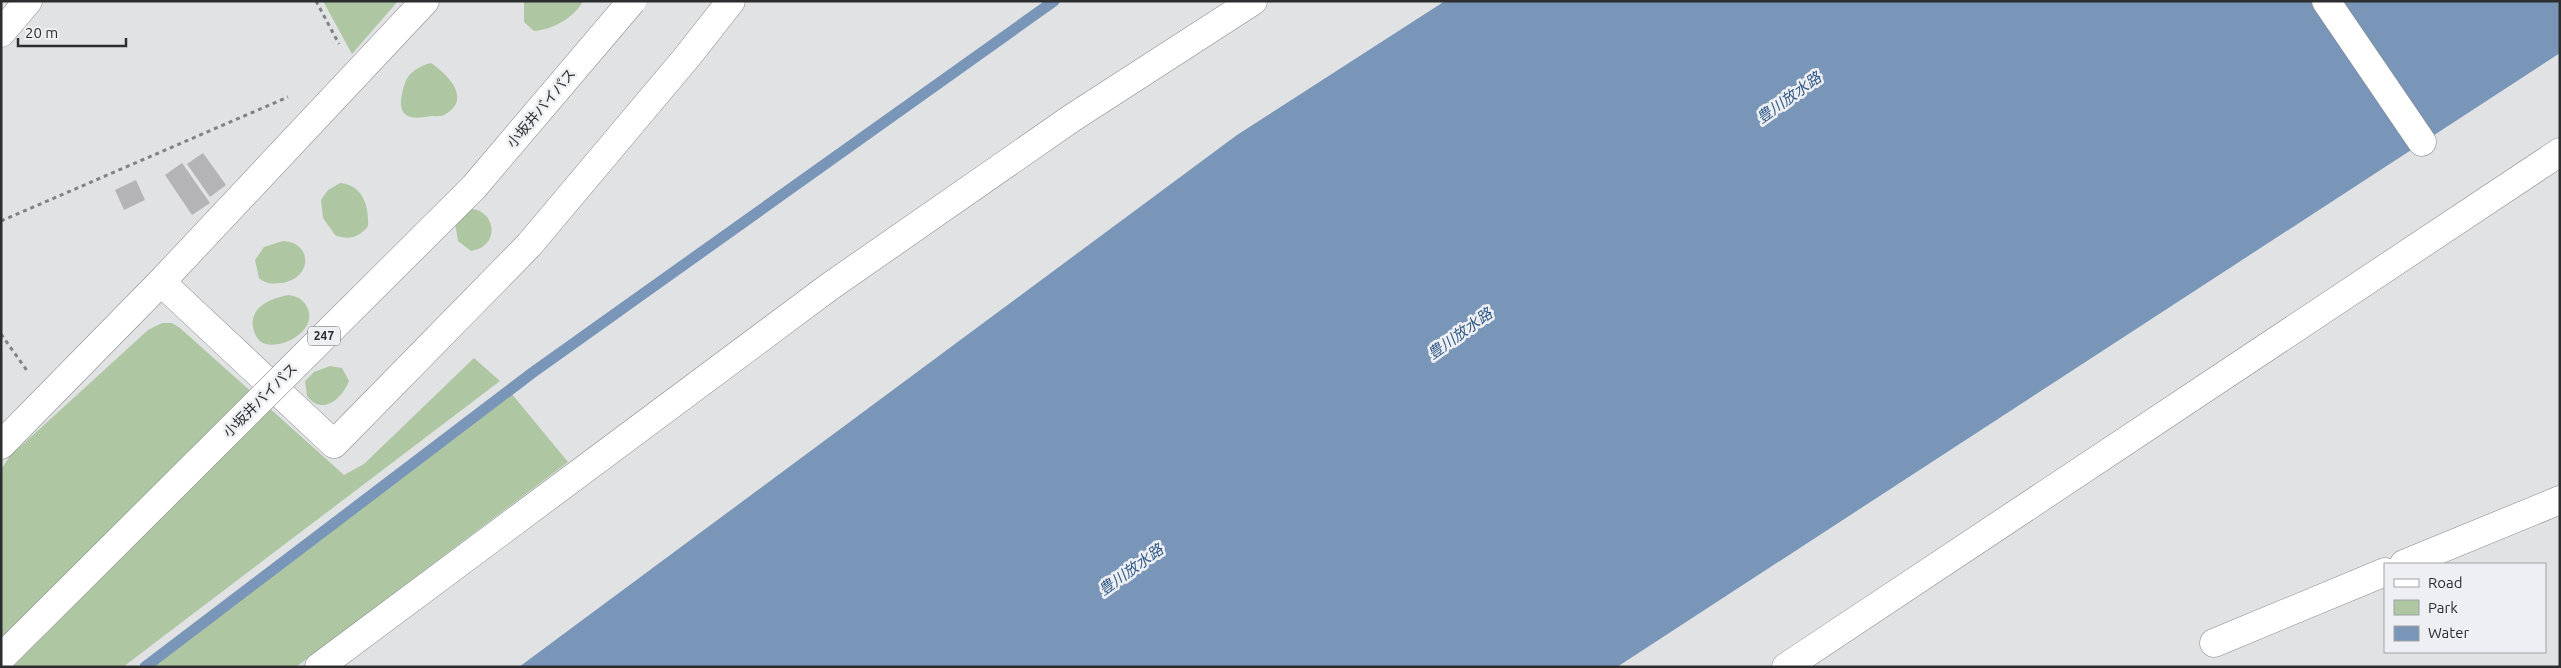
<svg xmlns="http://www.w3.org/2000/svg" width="2561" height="668" font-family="Ubuntu,'Noto Sans JP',sans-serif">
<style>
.green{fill:#afc6a2}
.water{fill:#7995b7}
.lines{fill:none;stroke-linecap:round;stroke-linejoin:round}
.stream{stroke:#7995b7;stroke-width:11}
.building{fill:#b4b3b5}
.minor-casing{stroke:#86888a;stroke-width:29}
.major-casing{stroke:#86888a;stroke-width:29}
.path{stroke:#808283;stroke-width:3;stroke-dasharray:4 4;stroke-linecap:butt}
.minor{stroke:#fff;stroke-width:28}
.major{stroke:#fff;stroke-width:28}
.highway-bridge-casing{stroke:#86888a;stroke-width:29;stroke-linecap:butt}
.highway-bridge{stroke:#fff;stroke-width:28}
.labels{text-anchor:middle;stroke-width:5;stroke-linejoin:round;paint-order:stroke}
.shield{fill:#edeff2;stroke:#666769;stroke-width:1}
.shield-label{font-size:12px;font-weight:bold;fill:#2c2d2e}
.street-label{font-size:14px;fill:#2c2d2e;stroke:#edeff2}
.water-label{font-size:15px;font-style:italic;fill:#315a88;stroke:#edeff2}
</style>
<rect width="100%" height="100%" fill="#e0e2e4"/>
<path class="green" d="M323,1H398L352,54Z
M524,1H583C574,18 552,30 534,31L524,22Z
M431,63C447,74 472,98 446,114C442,117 435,116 431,116C403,122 396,112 404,86C407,73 419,66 431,63Z
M340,183C363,185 369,206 368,226C360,237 348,241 335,235L323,218L321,200L328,190Z
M470,209C496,209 501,247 471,251L458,241L455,223Z
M283,241C313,242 313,279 281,283C272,284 266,284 259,278L255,260L264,247Z
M289,295C298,297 303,299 307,307C319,330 281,351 263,343C257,340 254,333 253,327C250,306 272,298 289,295Z
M162,323H172L180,328L344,475L364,464L474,358L500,381L123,667H1L2,468L10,456L148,330Z
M330,366L342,368L349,381C342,399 322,416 307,396L305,381L314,372Z
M511,393L568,462L296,667H149Z"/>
<path class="water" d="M1445,1H2560V53L1617,667H519L1237,135Z"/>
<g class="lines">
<path class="stream" d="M145,667L532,373L1054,1"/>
</g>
<path class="building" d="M203,153L226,185L210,197L187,164Z
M182,163L210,203L192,215L165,175Z
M136,180L145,200L124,210L115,190Z"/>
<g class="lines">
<g class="minor-casing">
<path id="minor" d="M2326,1L2422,142
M161,282L334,444L529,245L687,57L731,1
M1,445L161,282L425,1
M2404,564L2560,500
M2214,643L2385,572
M319,667L829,287L1072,118L1253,1
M1786,667L2560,152"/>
</g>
<g class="major-casing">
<path id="major" d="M1,33L28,1"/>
</g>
<path class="path" d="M316,1L339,44
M1,221L288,97
M1,334L28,372"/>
<use href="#minor" class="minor"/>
<use href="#major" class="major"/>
<g class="highway-bridge-casing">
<path id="highway-bridge" d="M1,658L474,187L632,1"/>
</g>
<use href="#highway-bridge" class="highway-bridge"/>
</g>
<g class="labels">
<rect class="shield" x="308" y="326.5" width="32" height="19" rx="4"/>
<g class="shield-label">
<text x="324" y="340">247</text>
</g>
<g class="street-label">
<text transform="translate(541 108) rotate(-50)" y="5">小坂井バイパス</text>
<text transform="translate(260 400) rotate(-45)" y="5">小坂井バイパス</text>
</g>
<g class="water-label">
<text transform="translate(1789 98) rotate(-36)" y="5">豊川放水路</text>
<text transform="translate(1460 334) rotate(-36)" y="5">豊川放水路</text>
<text transform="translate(1131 570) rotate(-36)" y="5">豊川放水路</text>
</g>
</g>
<rect width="2561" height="668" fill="none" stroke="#2c2d2e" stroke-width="5"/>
<rect x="2384" y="563" width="162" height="90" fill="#edeff2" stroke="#a0a1a4"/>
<rect x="2394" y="579" width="25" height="8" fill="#ffffff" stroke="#a0a1a4"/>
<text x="2428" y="588" font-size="15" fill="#2c2d2e">Road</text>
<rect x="2394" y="600" width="25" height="15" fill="#afc6a2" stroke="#a0a1a4"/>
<text x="2428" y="613" font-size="15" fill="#2c2d2e">Park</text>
<rect x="2394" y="626" width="25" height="15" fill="#7995b7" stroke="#a0a1a4"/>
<text x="2428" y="638" font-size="15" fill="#2c2d2e">Water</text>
<path d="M18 38v8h108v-8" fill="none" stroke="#2c2d2e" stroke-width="2.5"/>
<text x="25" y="38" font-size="15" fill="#2c2d2e" stroke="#edeff2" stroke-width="4" paint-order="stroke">20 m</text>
</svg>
